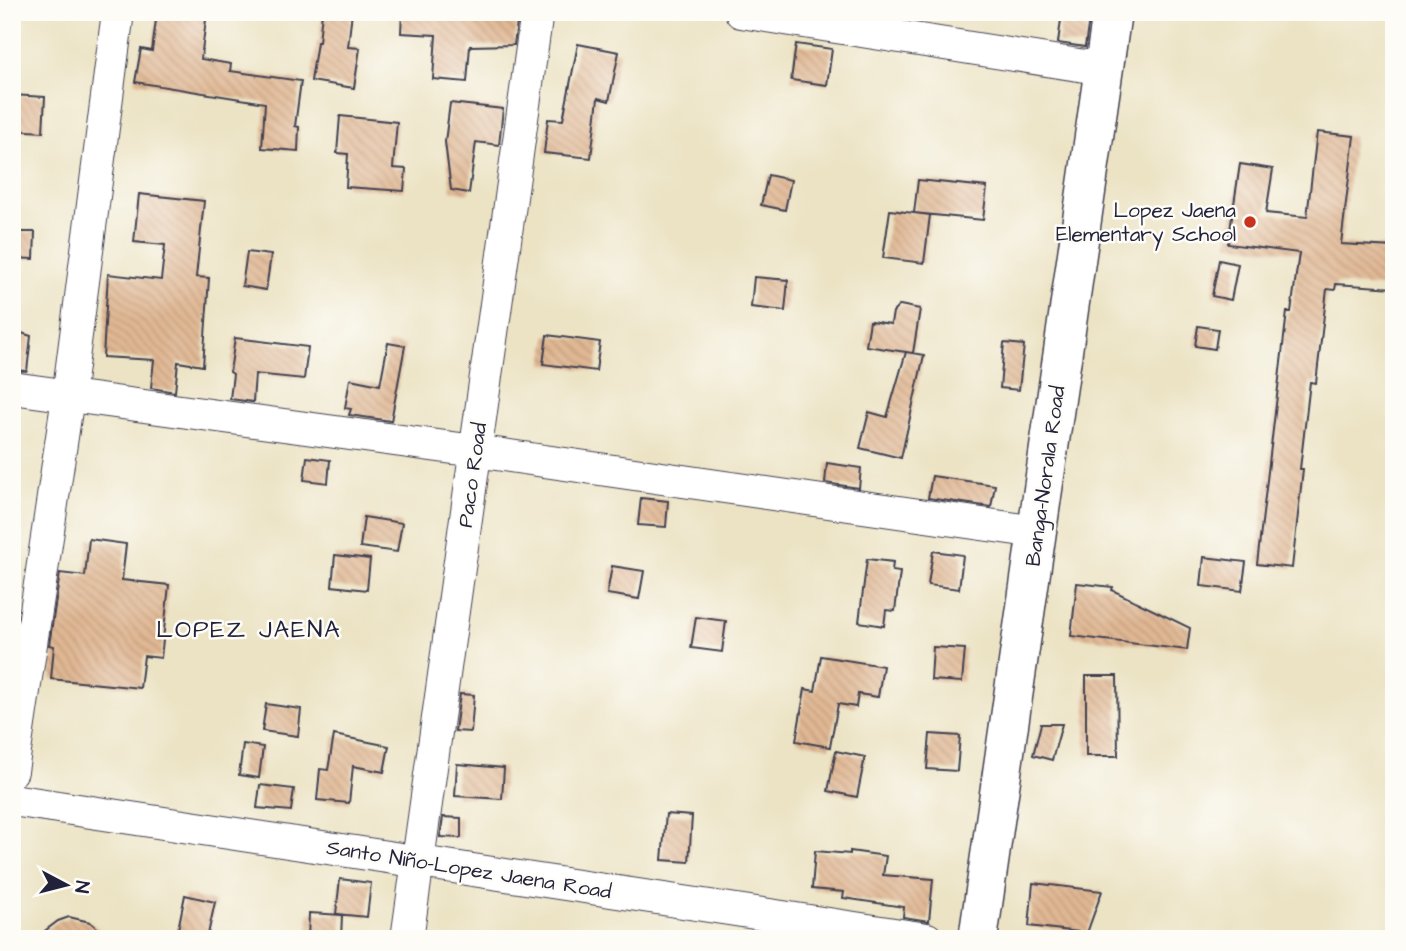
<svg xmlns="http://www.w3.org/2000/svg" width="1406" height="951" font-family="'Architects Daughter',sans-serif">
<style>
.building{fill:url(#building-back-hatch)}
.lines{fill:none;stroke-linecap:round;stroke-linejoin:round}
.minor-casing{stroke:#403f50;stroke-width:34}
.major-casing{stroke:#403f50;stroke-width:41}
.minor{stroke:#fff;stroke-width:32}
.major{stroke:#fff;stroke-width:38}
.poi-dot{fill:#c8321e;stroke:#fdfcf7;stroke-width:2.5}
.labels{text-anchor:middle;stroke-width:5;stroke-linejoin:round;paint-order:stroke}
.poi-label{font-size:21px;fill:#22223b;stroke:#fdfcf7;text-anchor:end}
.street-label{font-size:21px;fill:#22223b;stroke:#fdfcf7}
.quarter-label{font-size:24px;letter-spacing:2px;fill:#22223b;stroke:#fdfcf7}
</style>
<defs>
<pattern id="building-back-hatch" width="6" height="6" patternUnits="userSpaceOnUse" patternTransform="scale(1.75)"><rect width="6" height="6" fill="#e0b793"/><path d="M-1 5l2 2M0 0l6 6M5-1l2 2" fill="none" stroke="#c09d80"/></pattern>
</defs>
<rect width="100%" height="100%" fill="#fdfcf7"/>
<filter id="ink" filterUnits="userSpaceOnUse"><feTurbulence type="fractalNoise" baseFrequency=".0143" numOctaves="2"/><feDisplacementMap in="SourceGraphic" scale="14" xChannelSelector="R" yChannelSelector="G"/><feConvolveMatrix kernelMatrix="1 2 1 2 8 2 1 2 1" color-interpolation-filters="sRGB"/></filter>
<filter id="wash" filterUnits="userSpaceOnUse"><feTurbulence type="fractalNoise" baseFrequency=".00686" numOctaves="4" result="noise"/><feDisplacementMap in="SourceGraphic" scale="28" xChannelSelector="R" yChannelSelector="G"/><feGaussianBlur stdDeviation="1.57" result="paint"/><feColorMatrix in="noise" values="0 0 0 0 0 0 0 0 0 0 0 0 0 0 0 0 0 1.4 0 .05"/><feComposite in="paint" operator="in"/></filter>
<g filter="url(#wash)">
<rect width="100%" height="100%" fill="#ece3c4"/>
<g id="blocks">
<path class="building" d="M157,12H207L201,59L231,64L230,71L301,81L295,126L299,127L298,151L262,148L265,103L135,82L141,49L152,51Z
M322,12H352L348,47L360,48L354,88L311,81L317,42H319Z
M402,12H470V17L518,16L514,45L470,46L467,82L433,79L436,35L401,33Z
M1062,12H1090L1085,47L1058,43Z
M578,44L619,52L609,101L598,98L591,158L544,153L548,119L563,120Z
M796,44L832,49L827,85L791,80Z
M12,95L45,97L43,132L12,130Z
M450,103L503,109L499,145L476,142L469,193L451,190L445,142Z
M340,116L397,122L393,168L406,169L404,191L346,187L348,154L337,153Z
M1317,132L1354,136L1341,244L1394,247V288L1336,284L1335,290L1327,289L1316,383L1310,382L1300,469H1303L1292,568L1257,564L1287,312H1291L1299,253L1228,244L1240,164L1273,169L1266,213L1307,217Z
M768,175L791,180L785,210L761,205Z
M918,180L987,187L983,220L914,213Z
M139,194L204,201L196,277L209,278L203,366L178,362L175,392L151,388L154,360L103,357L108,274L161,280L165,245L134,242Z
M890,210L930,215L924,263L883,258Z
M12,232H35L34,259L12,258Z
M247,252L271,255L266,290L242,286Z
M1219,260L1238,264L1231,300L1212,296Z
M754,277L788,280L785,311L751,307Z
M900,305L920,309L913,353L866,346L870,321L891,324L893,312Z
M1198,326L1218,329L1215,349L1195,346Z
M12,330L31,336L27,371L12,370Z
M547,335L600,342L596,371L543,364Z
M235,338L308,347L304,379L255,374L253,402L230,399L233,374L230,372Z
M388,343L405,346L391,421L349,415L351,409L345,408L350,379L380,385Z
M1004,343L1024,345L1019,390L1000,388Z
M906,352L924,355L901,458L860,448L869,412L887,417Z
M307,457L330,460L328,483L304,480Z
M827,463L861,468L859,488L825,483Z
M932,476L995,485L991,507L928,498Z
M641,498L668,501L666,527L638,525Z
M364,517L402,523L397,552L360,547Z
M89,539L126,544L122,580L169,585L161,658L144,656L140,688L51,679L54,646L49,645L60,573L85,576Z
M933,551L963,555L959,589L928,585Z
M335,555L370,559L367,590L332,586Z
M1204,557L1246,562L1242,591L1201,586Z
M867,559L893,562L892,571L900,572L895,611L886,610L884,626L859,622Z
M612,566L644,571L639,599L607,594Z
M1077,583L1113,587L1112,590L1190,628L1187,650L1071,636Z
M696,617L726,621L722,652L691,648Z
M933,647L965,649L962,682L931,680Z
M821,656L883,666L878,697L858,694L856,707L838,704L830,747L796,741L805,689L815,691Z
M1086,676H1117L1118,756H1086Z
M460,694L474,695L471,732L455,731Z
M266,704L301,709L298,736L262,731Z
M1041,724H1062L1052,760L1033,755Z
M930,734L960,736L957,771L927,769Z
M334,735L389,746L384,772L353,766L349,803L317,800L320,769L328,770Z
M243,744L263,747L259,778L239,775Z
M836,751L865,757L857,797L828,791Z
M457,764L504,768L502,799L455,796Z
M260,785L294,789L291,811L257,808Z
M666,814L692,816L689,862L662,860Z
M443,817L461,818V838L440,837Z
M815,851L850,854V851L886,856L883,875L933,879L929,921L903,917L904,907L843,898L844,892L812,889Z
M340,879L371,883L367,917L336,914Z
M1033,883L1102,891L1087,933L1029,926Z
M185,895L215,902L207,939H176Z
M309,913L342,915L341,939H308Z
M69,917L90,922L110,939H34L58,921Z"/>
</g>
</g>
<g filter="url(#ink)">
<use href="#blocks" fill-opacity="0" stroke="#403f50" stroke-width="2"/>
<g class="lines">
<g class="minor-casing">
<path id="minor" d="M741,12L1104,69
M12,388L475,451L1037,532
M12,771L68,397L118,12
M12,800L927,939
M407,939L537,12"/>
</g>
<g class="major-casing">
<path id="major" d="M978,939L1112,12"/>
</g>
<use href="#minor" class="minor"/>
<use href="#major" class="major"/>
</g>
</g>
<circle class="poi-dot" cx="1250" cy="222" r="7"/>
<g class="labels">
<g class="poi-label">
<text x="1236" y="217">Lopez Jaena<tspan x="1236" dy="24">Elementary School</tspan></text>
</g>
<g class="street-label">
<text transform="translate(472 475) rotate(-82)" y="7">Paco Road</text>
<text transform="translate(1045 476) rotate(-82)" y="7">Banga-Norala Road</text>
<text transform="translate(469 869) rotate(9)" y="7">Santo Niño-Lopez Jaena Road</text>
</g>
<g class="quarter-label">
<text x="249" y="637">LOPEZ JAENA</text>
</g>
</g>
<rect width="1406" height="951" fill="none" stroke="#fdfcf7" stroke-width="42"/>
<g transform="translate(66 885) rotate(97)" stroke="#fdfcf7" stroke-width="5" paint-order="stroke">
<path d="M0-5L12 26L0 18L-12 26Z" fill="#22223b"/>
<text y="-10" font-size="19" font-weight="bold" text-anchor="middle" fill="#22223b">N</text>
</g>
</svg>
